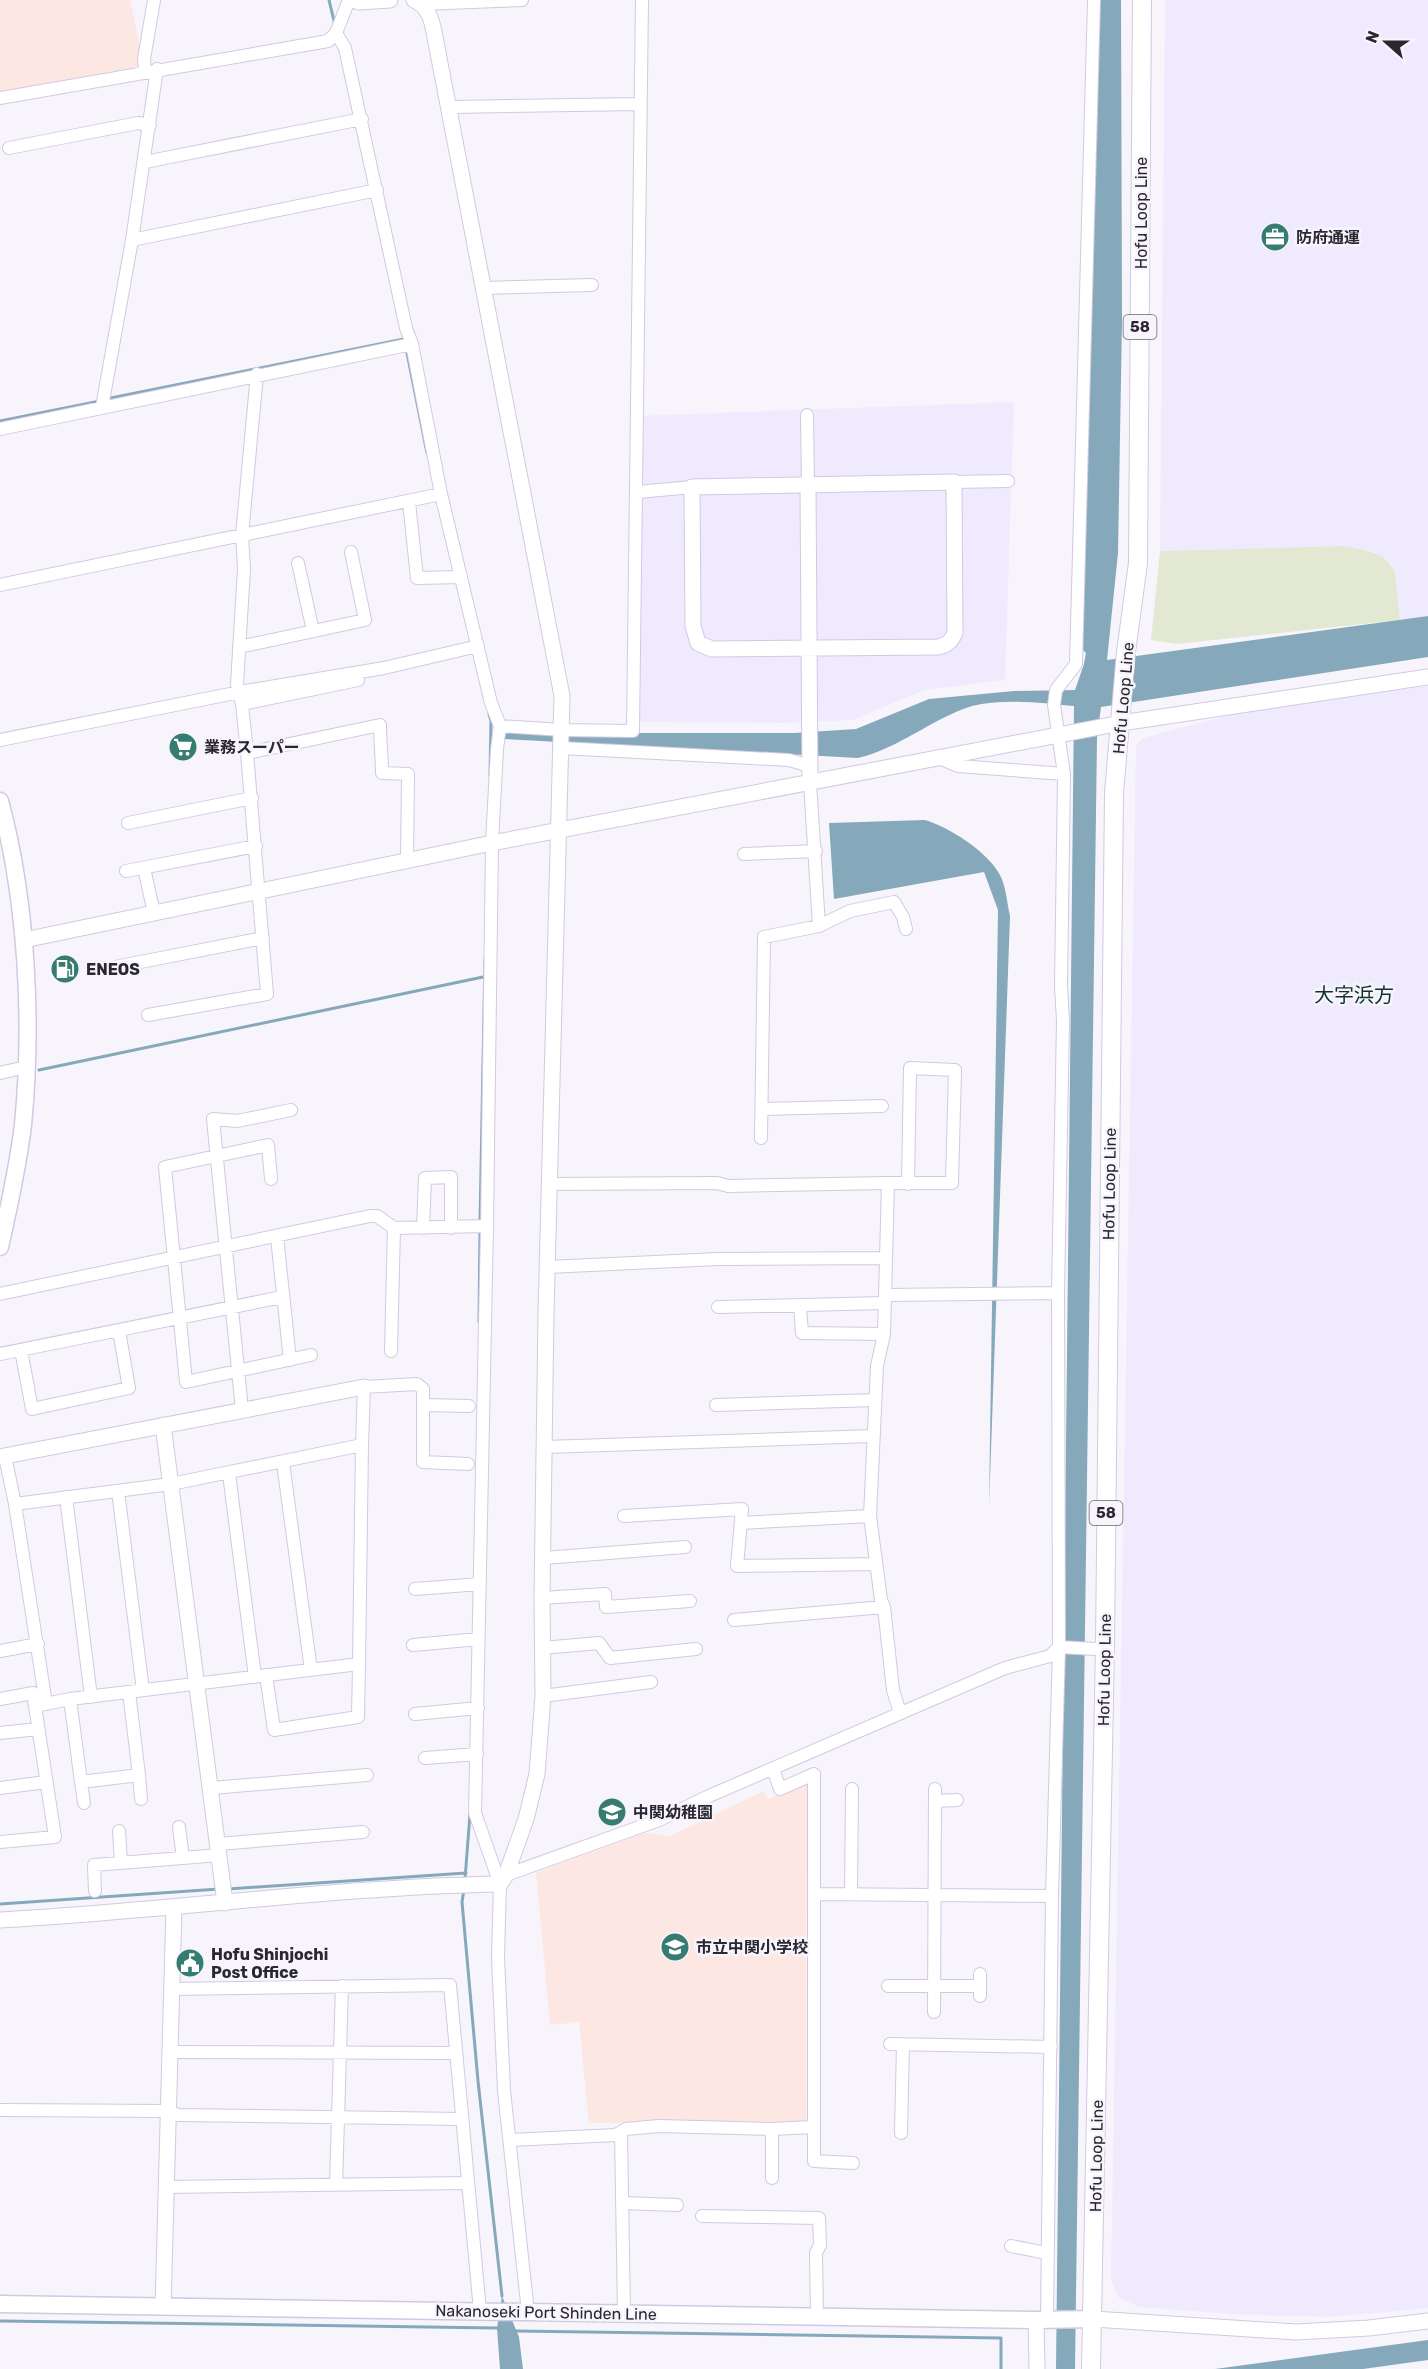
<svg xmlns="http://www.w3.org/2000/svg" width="1428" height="2369" font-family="Rubik,'Noto Sans JP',sans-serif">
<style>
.built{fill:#efeafe}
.education{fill:#fce7e2}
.green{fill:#e3e8d2}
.water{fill:#86a8bb}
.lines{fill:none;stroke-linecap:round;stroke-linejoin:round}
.stream{stroke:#86a8bb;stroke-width:3}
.minor-casing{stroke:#d1c9e3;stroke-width:14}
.tertiary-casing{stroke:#d1c9e3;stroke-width:17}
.secondary-casing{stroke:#d1c9e3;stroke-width:19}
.primary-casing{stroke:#d1c9e3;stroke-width:20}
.minor{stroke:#fff;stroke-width:12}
.tertiary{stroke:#fff;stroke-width:15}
.secondary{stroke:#fff;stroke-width:16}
.primary{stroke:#fff;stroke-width:18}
.labels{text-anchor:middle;stroke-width:5;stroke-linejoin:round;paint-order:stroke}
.shield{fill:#f7f5fb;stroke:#68656e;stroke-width:1.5}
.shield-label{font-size:15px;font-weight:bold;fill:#2a2731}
.street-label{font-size:16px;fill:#2a2731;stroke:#f7f5fb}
.poi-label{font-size:16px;font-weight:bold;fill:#2a2731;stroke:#f7f5fb;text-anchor:start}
.quarter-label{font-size:20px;fill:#10322e;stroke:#f7f5fb}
</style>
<rect width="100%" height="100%" fill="#f7f5fb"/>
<path class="built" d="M1165,0H1428V616L1400,620L1395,572L1392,565L1375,552L1342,546L1160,551Z
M1014,402L1005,680L924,690L853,720L785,723L638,722L637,416Z
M1428,686V2308L1329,2317L1247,2315L1139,2307L1119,2298L1111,2280L1136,746L1143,738L1257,708Z"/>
<path class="education" d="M0,0H130L145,71L0,98Z
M807,1781L806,2121L589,2123L579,2022L550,2025L536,1872L644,1833L670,1836L764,1791L768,1799Z"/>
<path class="green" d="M1342,546C1363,550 1386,550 1395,573L1400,620L1177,644L1151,640L1160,551Z"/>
<path class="water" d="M1094,0H1121L1122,321L1118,553L1107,660L1428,616V657L1101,707L1097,738L1075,2369H1056L1074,706C1043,703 1003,698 972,706C933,718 900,748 858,758L504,739L503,728L638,733H794L856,729L929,699L1014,691L1075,690L1084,664L1086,653L1080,647Z
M925,820C949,827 988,852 1000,875C1006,886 1007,903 1010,916L989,1506L998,910L984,872L834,899L829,823Z
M502,2296L519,2337L523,2369H500L497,2328Z
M1428,2340V2360L1363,2369H1215Z"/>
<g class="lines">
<path class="stream" d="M329,0L335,25
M406,348L427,453
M106,399L404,339
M0,421L100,401
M489,714L491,721L490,776
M39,1070L483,977
M480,1223L485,959
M479,1322L480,1229
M465,1879L470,1814
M228,1889L466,1873
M464,1889L462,1902L478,2081L502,2296
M0,1904L219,1889
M0,2321L497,2328
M516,2331L1001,2338V2369"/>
<g class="minor-casing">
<path id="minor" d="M423,0V4L522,0
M336,33L345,48L406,328L412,344L441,494L491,703L500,726L497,749L492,843L487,1226L475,1813L500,1884L498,1957L504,2091L528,2312
M145,71L144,59L154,0
M0,98L328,41L336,33L349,0
M450,107L640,104
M9,148L138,123L150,125
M145,162L362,119
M132,240L377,190
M484,288L592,285
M102,407L132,240L157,69
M807,415L808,486
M0,429L412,344
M954,482L1008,481
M638,492L692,487
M409,502L417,578L461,577
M298,563L313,631
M0,585L441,494
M239,647L365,620L351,552
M242,704L358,680
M500,726L562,730L633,731L642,0
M0,740L240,692L384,668L478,646
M561,748L789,760L810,766
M247,753L380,725C380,742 382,757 382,773L408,774L407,862
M939,758L958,766L1064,774
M810,783L819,926
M128,823L252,798
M744,854L816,851
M144,868L154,913
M126,871L256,846
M115,967L263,938
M148,1015L267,994L247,753L242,704L237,684L244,569L242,535L257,374
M0,1073L26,1067
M762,1109L882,1106
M761,1138L764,937L819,926L850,911L894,902L903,917L906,929
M271,1179L268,1145L165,1167L186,1382L311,1355
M888,1183L884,1334L877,1366L870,1516L881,1600L884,1607L893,1690L900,1713
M549,1184L717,1183L728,1186L888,1183H952L955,1070L910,1068L908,1184
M423,1228L425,1178L451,1177V1228
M277,1237L290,1360
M548,1267L718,1259L885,1258
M0,1294L370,1216H377L394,1228L487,1226
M886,1295L1058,1293
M800,1306L802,1333L884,1334
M718,1307L885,1303
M21,1350L32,1409L129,1388L119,1331
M391,1351L394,1228
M0,1354L282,1297
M424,1405L469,1406
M716,1405L875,1400
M242,1410L213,1119L237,1121L291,1110
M545,1447L872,1436
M5,1456L15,1504L46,1704
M283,1463L311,1670
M229,1474L255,1677
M118,1491L143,1690
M66,1497L91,1697
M15,1504L171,1484L362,1445
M624,1516L742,1509L737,1566L876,1564
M741,1523L870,1516
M544,1558L685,1547
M415,1589L480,1584
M542,1598L605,1594L606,1607L690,1601
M734,1620L884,1607
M413,1645L479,1639
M542,1648L599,1643L610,1658L696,1649
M0,1651L38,1644
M266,1675L274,1730L358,1717L359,1664
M543,1696L651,1682
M0,1699L33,1693L55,1837L0,1842
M70,1699L81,1782L139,1775L129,1692
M35,1706L70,1699L359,1664L362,1445L364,1387L417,1384L423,1389V1462L468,1464
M415,1714L478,1708
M0,1733L38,1729
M425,1758L477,1754
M773,1769L780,1789L814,1774V2161L853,2163
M139,1775L141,1799
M81,1782L84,1803
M0,1788L46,1782
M212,1788L367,1775
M935,1801L957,1800
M179,1827L183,1858
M119,1831L121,1863
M218,1844L363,1832
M506,1875L659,1820L709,1796L1005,1668L1050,1656L1059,1647L1095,1649L1105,1646
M95,1891L94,1865L220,1855
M814,1894L1052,1896
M851,1894L852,1789
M888,1986H980
M172,1989L450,1985L480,2311
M980,1996V1974
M934,2012L935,1789
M890,2044L1051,2047
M171,2052L455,2053
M0,2110L169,2111L178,2115L461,2119
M621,2132L624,2314
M901,2133L903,2044
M510,2140L616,2135L626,2129L659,2126L772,2129L813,2127
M772,2178V2129
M336,2185L342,1986
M166,2187L468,2183
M622,2203L677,2205
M702,2216L819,2218L820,2245L816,2253L817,2316
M1011,2246L1046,2253
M1047,2319L1052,1896L1059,1647L1058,1293L1063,1021L1061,986L1064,774L1054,705L1056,690L1076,664L1094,0"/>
</g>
<g class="tertiary-casing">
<path id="tertiary" d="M354,0L359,2L390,0
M954,482L955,633C951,642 947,645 938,647L712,649L698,643L693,626L692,487Z
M808,486L810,783
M24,940L492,843L1121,723L1428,677
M163,1425L225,1903
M0,1457L364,1387
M0,1920C167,1911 333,1887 500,1884L506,1875L526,1819L537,1774L543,1696L542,1598L546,1313L562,696L433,27C430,14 426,6 414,0
M163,2307L174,1907
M1093,2319L1296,2332L1369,2328L1428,2321
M1036,2320L1037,2369"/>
</g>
<g class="secondary-casing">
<path id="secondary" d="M0,801C27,901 33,1022 23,1125C18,1166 9,1207 0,1247
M0,2304L1036,2320L1093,2319"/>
</g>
<g class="primary-casing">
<path id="primary" d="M1091,2369L1105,1646L1114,793L1126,652L1138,563L1142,0"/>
</g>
<use href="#minor" class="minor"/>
<use href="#tertiary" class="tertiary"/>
<use href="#secondary" class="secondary"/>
<use href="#primary" class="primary"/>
</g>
<defs>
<g id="office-disc" transform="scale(1.5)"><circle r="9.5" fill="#367c73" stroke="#f7f5fb"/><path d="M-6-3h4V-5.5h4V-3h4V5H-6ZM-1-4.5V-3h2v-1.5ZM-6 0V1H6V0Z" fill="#fff"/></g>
<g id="supermarket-disc" transform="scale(1.5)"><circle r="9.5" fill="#367c73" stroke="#f7f5fb"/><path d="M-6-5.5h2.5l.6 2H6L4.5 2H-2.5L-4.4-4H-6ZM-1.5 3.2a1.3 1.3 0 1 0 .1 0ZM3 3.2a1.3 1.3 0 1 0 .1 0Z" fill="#fff"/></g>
<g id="fuel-disc" transform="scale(1.5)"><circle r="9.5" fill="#367c73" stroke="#f7f5fb"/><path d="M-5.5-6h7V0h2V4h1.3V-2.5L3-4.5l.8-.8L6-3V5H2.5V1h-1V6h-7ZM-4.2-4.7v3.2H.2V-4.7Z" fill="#fff"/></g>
<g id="school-disc" transform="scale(1.5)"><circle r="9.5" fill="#367c73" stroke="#f7f5fb"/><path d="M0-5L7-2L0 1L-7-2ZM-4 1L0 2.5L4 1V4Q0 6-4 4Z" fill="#fff"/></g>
<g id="civic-disc" transform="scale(1.5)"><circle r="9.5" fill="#367c73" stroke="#f7f5fb"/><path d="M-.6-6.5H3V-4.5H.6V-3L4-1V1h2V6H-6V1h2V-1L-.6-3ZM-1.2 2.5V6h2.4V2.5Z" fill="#fff"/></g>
</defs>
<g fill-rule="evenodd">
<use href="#office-disc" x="1275" y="237"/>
<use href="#supermarket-disc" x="183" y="747"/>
<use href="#fuel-disc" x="65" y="969"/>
<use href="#school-disc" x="612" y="1812"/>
<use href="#school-disc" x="675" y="1947"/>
<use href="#civic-disc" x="190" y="1963"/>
</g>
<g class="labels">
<g class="shield">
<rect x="1123.5" y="315" width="33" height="24" rx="4.5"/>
<rect x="1089.5" y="1501" width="33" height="24" rx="4.5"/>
</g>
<g class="shield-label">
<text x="1140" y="332">58</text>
<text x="1106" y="1518">58</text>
</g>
<g class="street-label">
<text transform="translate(1141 213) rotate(-90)" y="6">Hofu Loop Line</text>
<text transform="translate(1123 698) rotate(-85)" y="6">Hofu Loop Line</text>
<text transform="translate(1109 1184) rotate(-89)" y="6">Hofu Loop Line</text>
<text transform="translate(1104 1670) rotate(-89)" y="6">Hofu Loop Line</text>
<text transform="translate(1096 2156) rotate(-89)" y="6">Hofu Loop Line</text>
<text transform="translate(546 2312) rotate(1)" y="6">Nakanoseki Port Shinden Line</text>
</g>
<g class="poi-label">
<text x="1296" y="243">防府通運</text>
<text x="204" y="753">業務スーパー</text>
<text x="86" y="975">ENEOS</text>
<text x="633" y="1818">中関幼稚園</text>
<text x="696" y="1953">市立中関小学校</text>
<text x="211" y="1960">Hofu Shinjochi<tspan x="211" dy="18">Post Office</tspan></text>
</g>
<g class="quarter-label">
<text x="1354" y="1002">大字浜方</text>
</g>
</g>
<g transform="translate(1386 42) rotate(291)" stroke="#f7f5fb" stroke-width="4.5" paint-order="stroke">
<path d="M0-4.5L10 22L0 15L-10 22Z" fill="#2a2731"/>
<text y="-9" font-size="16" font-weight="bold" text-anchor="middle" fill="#2a2731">N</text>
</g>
</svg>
